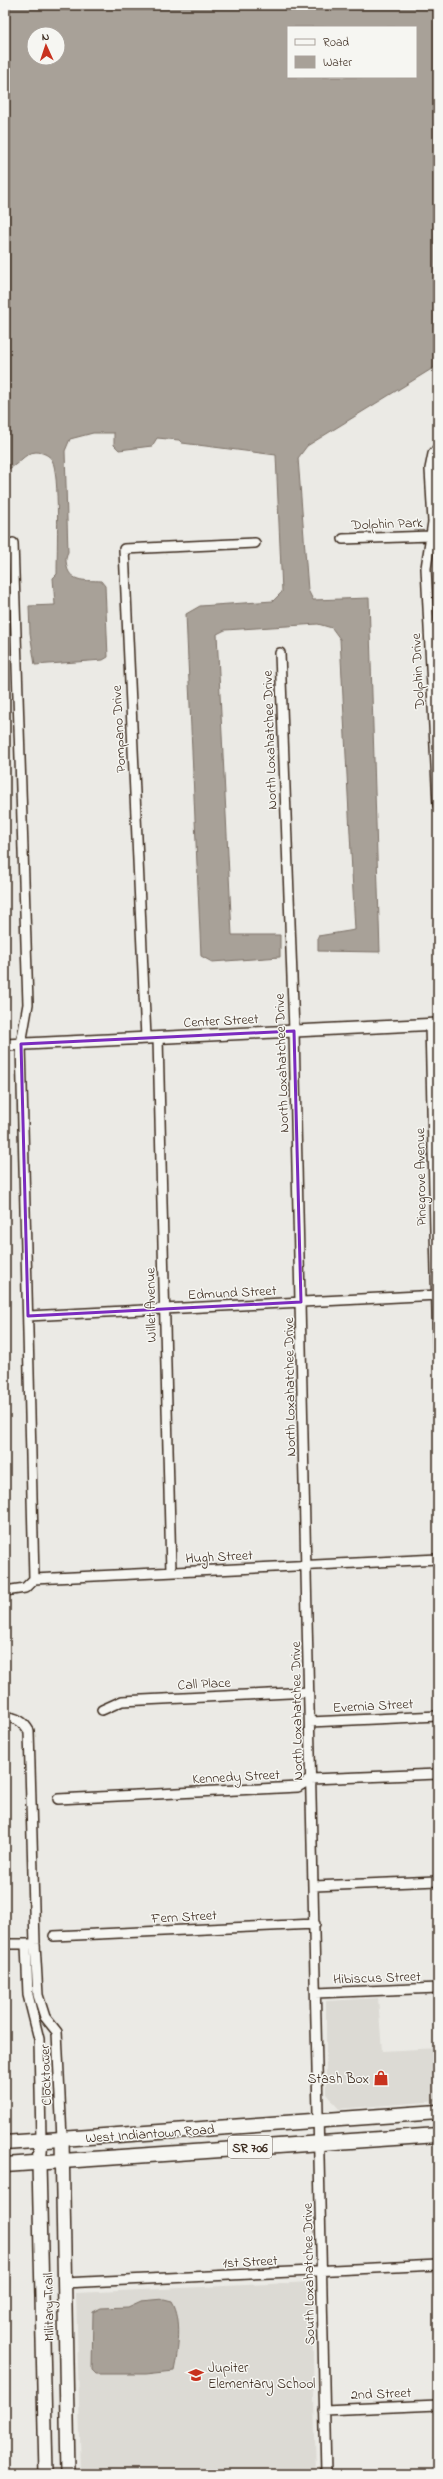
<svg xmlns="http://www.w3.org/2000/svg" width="443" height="2479" font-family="'Indie Flower',sans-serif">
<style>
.built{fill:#dcdad4}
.water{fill:#a8a198;stroke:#7c7167;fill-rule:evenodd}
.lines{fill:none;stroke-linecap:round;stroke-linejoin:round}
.minor-casing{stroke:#3b2a1e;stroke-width:12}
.tertiary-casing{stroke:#3b2a1e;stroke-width:14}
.secondary-casing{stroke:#3b2a1e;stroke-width:16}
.primary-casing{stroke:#3b2a1e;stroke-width:17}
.minor{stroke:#f6f6f2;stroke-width:9}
.tertiary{stroke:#f6f6f2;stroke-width:11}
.secondary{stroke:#f6f6f2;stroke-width:13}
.primary{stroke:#f6f6f2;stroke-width:14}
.marked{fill:none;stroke:#7b2cbf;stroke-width:3;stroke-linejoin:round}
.labels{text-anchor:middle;stroke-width:3;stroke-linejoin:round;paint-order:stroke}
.shield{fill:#f6f6f2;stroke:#73675e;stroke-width:1}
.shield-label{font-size:13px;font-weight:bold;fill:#3b2a1e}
.street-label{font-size:14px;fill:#3b2a1e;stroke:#f6f6f2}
.poi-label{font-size:14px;fill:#3b2a1e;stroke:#f6f6f2;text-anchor:end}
</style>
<rect width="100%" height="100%" fill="#ebeae5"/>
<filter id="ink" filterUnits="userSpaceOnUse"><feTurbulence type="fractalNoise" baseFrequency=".025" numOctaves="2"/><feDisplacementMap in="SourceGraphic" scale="8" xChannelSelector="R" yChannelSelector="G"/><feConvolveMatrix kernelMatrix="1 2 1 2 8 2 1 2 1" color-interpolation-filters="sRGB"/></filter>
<g filter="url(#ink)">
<path class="built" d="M378,1998L382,2051L438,2048V2101L339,2109L326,2094V2001Z
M311,2282L316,2474H81L76,2293Z"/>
<path class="water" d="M5,5H438V365L307,446L298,458L308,590L313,600L369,598L380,952L318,951V936L355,930L340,639L332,628L318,624L225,630L217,634L232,935H280V957L212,962L201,956L186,614L200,606L273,601L282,592L276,455L182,443L179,440L157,438L152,446L119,450L114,445V433H93L70,439L65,451L68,552C65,558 66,561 67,567C71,583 87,580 101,581L105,586L108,657L103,660L35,665L30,633L29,606L55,605L53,578L57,574C57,553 60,474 52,460C49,455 42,452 36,452C24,452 17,468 5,470ZM288,27H416V77H288ZM34,34H58V58H34Z
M164,2299L172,2301C183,2319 178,2351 174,2371L146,2374H96L92,2370L93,2312L101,2308L128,2307L141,2301Z"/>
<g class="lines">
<g class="minor-casing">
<path id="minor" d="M438,448L433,454L430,469L433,522L426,568L438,805
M343,539L431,536
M13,543L28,1004L21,1044L34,1579
M280,653L294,1031L326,2474
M430,1025L438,1353
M146,1038L124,549L255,543
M158,1038L171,1572
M28,1316L438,1295
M5,1591L25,1588L34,1579L438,1559
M102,1710L122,1701L309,1692
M5,1717C17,1717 24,1722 29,1731L35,1944L38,1995L45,2017L57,2032L62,2139
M310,1722L438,1716
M58,1799L298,1787L311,1779L438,1774
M314,1886L438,1881
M54,1936L315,1924
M5,1944H31
M26,1944L28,1995L39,2039L41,2140
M316,1993L438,1988
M64,2283L438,2265
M324,2410L438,2405"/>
</g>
<g class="tertiary-casing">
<path id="tertiary" d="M5,1045L438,1024"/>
</g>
<g class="secondary-casing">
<path id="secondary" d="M62,2139L68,2474
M41,2140L39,2163L46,2474"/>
</g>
<g class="primary-casing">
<path id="primary" d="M5,2143L438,2112
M5,2165L438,2135"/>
</g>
<use href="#minor" class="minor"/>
<use href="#tertiary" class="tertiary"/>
<use href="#secondary" class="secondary"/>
<use href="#primary" class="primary"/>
</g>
</g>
<path class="marked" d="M294,1031L301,1302L28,1316L21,1044Z"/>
<defs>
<g id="shop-bare" transform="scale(1.2)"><path d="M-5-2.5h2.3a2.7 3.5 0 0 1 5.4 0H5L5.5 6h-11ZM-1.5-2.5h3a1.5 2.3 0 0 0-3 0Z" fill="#c8321e" stroke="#f6f6f2" stroke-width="2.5" paint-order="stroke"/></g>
<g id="school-bare" transform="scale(1.2)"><path d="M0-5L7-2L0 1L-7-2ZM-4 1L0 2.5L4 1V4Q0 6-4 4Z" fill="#c8321e" stroke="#f6f6f2" stroke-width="2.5" paint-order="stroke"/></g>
</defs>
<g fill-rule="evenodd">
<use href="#shop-bare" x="381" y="2078"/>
<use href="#school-bare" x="196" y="2375"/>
</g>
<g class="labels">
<rect class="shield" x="228" y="2136" width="44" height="22" rx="3"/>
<g class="shield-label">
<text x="250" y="2152">SR 706</text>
</g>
<g class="street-label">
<text transform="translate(387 523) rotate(-2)" y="5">Dolphin Park</text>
<text transform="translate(417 671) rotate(-93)" y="5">Dolphin Drive</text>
<text transform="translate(118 729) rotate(-93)" y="5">Pompano Drive</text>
<text transform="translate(269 740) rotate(-92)" y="5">North Loxahatchee Drive</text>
<text transform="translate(221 1020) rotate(-3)" y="5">Center Street</text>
<text transform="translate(281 1063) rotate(-92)" y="5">North Loxahatchee Drive</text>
<text transform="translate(420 1177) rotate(-91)" y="5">Pinegrove Avenue</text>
<text transform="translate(232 1292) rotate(-3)" y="5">Edmund Street</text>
<text transform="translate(150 1305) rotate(-91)" y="5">Willet Avenue</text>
<text transform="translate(289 1387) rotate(-91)" y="5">North Loxahatchee Drive</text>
<text transform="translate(219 1556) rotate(-3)" y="5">Hugh Street</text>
<text transform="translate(204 1683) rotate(-3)" y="5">Call Place</text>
<text transform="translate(373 1705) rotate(-3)" y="5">Evernia Street</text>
<text transform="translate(296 1711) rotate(-91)" y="5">North Loxahatchee Drive</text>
<text transform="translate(236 1776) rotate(-3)" y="5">Kennedy Street</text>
<text transform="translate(184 1916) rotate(-3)" y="5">Fern Street</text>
<text transform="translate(377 1977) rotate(-2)" y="5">Hibiscus Street</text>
<text transform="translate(45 2075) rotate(-92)" y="5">Clocktower</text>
<text transform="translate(150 2133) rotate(-4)" y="5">West Indiantown Road</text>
<text transform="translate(250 2261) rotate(-3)" y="5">1st Street</text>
<text transform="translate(308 2274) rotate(-91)" y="5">South Loxahatchee Drive</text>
<text transform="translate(48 2307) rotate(-91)" y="5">Military Trail</text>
<text transform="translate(381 2393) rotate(-2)" y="5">2nd Street</text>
</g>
<g class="poi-label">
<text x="369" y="2083">Stash Box</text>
<text x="208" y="2372" text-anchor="start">Jupiter<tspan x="208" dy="16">Elementary School</tspan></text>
</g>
</g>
<rect width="443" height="2479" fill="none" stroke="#f6f6f2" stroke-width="20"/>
<rect x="10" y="10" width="423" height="2459" fill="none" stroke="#3b2a1e" stroke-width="1.5" filter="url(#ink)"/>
<rect x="287" y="26" width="130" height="52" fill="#f6f6f2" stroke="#aba49d"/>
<rect x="295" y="39" width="20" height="6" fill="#f6f6f2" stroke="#aba49d"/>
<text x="323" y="46" font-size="12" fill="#3b2a1e">Road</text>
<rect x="295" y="56" width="20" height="12" fill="#a8a198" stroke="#aba49d"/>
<text x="323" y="66" font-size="12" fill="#3b2a1e">Water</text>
<g transform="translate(46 46) rotate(357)"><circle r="19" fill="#f6f6f2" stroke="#aba49d"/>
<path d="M0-3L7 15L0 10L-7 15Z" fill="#c8321e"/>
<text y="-6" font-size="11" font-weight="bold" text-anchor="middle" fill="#3b2a1e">N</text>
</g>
</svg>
